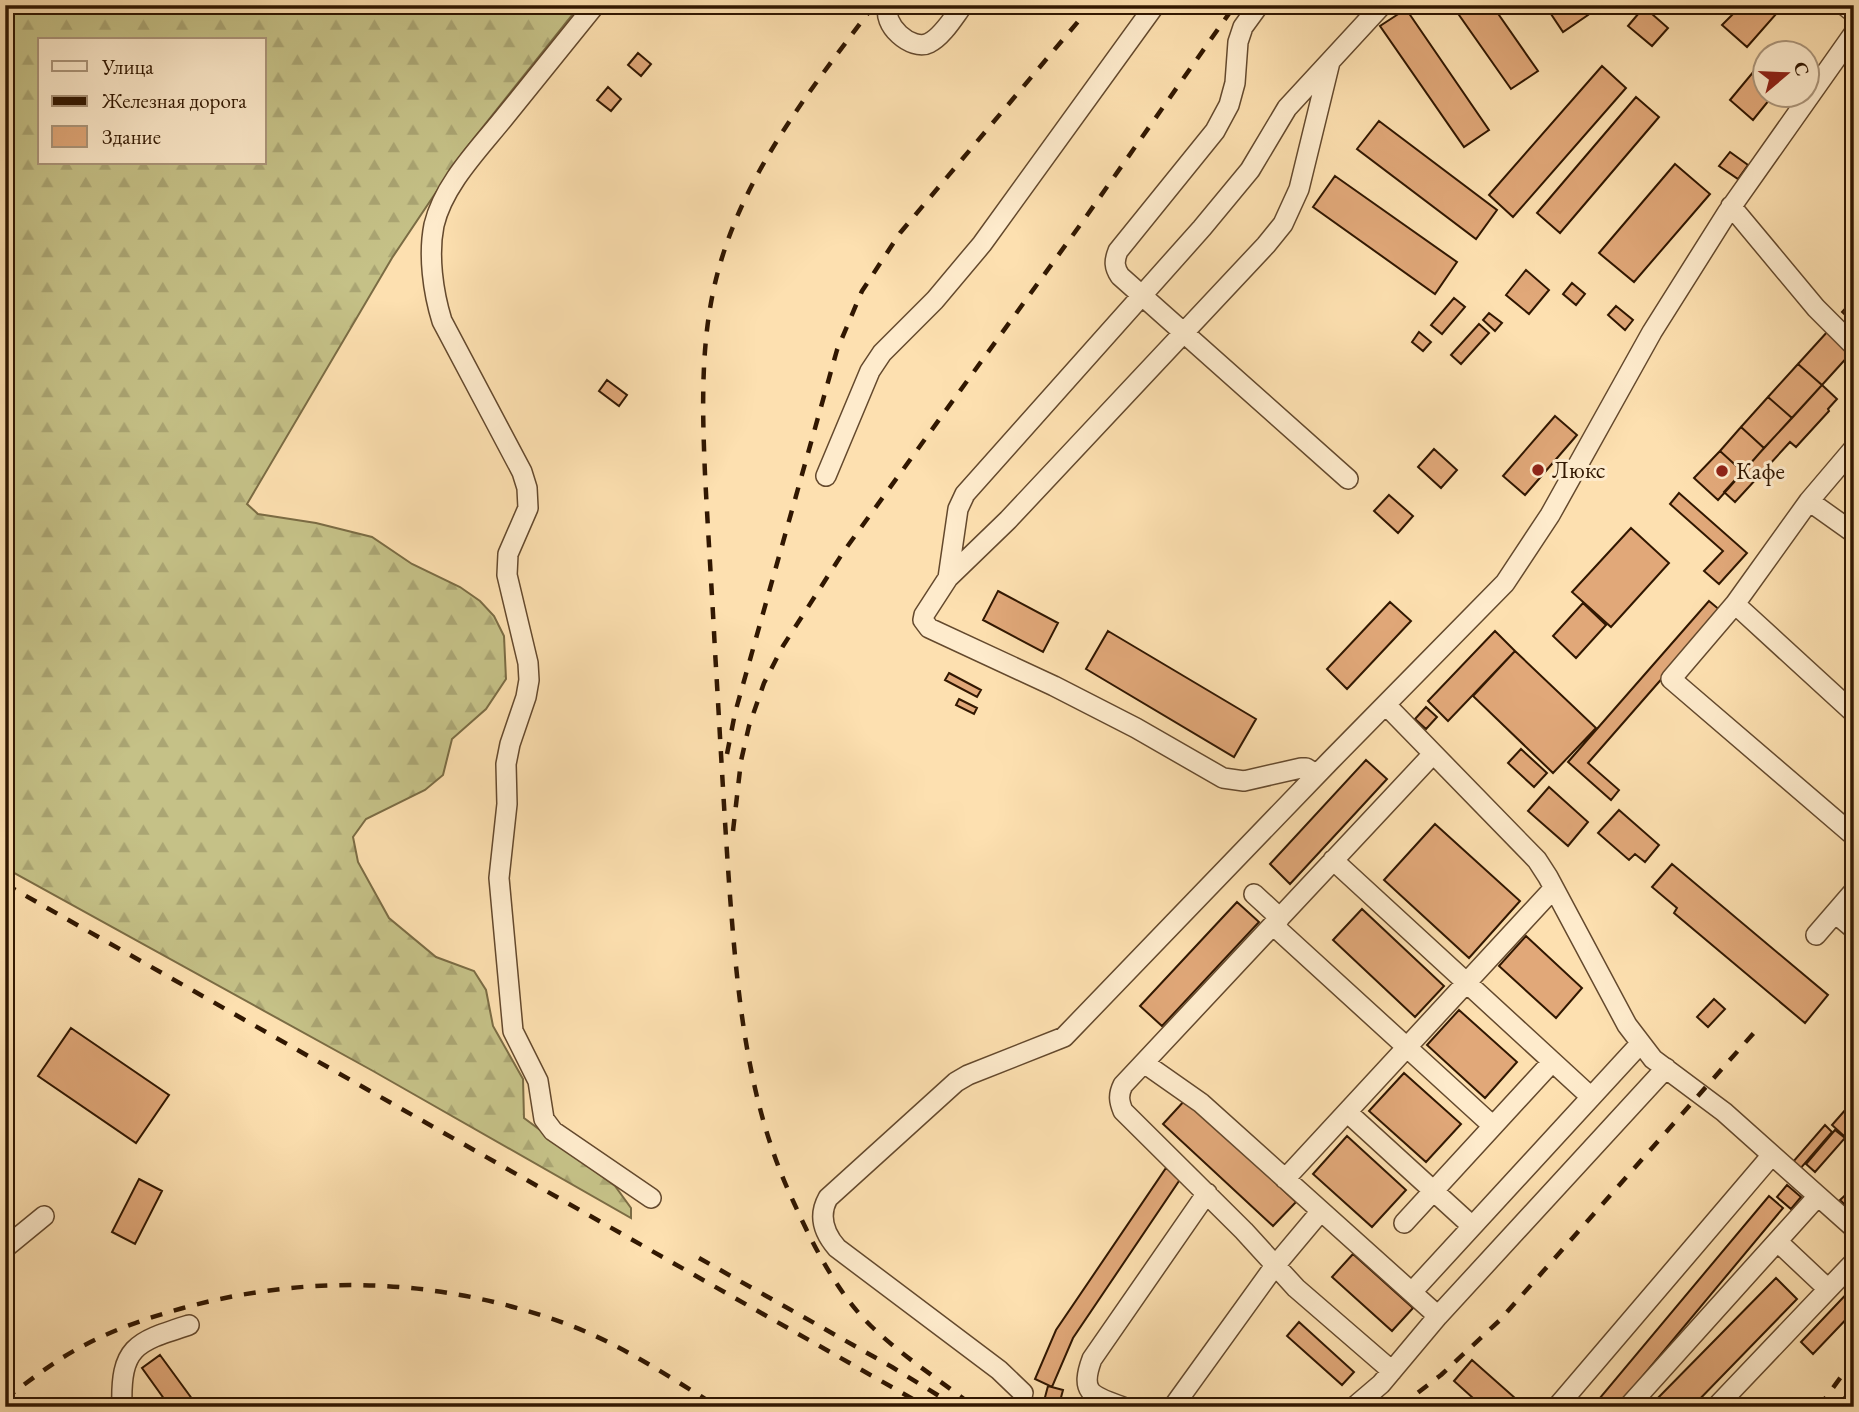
<svg xmlns="http://www.w3.org/2000/svg" width="1859" height="1412" font-family="'EB Garamond',serif">
<style>
.forest{fill:url(#forest-firs);stroke:#7b6c44;stroke-width:2;fill-rule:evenodd}
.building{fill:#e1a879;stroke:#311701;stroke-width:2}
.lines{fill:none;stroke-linecap:round;stroke-linejoin:round}
.minor-casing{stroke:#64492d;stroke-width:22}
.minor{stroke:#feebcc;stroke-width:19}
.rail{stroke:#311701;stroke-width:4.5;stroke-dasharray:12 12;stroke-linecap:butt}
.poi-dot{fill:#8f2418;stroke:#feebcc;stroke-width:2.5}
.labels{text-anchor:middle;stroke-width:6;stroke-linejoin:round;paint-order:stroke}
.poi-label{font-size:24px;fill:#311701;stroke:#feebcc;text-anchor:start}
</style>
<defs>
<pattern id="forest-firs" width="22" height="20" patternUnits="userSpaceOnUse" patternTransform="scale(1.75)"><rect width="22" height="20" fill="#c5c187"/><path d="M5 1l3.5 6h-7zM16 11l3.5 6h-7z" fill="#aaa573"/></pattern>
</defs>
<rect width="100%" height="100%" fill="#fde0b0"/>
<filter id="stains"><feTurbulence type="fractalNoise" baseFrequency=".00286" numOctaves="4"/><feColorMatrix values="0 0 0 0 .2 0 0 0 0 .09 0 0 0 0 .02 0 0 0 .5 -.17"/></filter>
<radialGradient id="worn" r=".72"><stop offset=".6" stop-color="#630" stop-opacity="0"/><stop offset="1" stop-color="#630" stop-opacity=".3"/></radialGradient>
<path class="forest" d="M5,5H580L463,152L392,258L247,504L258,514L316,523L372,537L412,564L460,587L480,601L494,616L504,636L506,679L486,709L452,739L443,775L425,790L366,819L353,837L358,862L389,918L436,957L474,971L486,990L493,1026L523,1079L524,1118L615,1186L631,1208V1218L373,1071L5,868ZM40,40H264V163H40Z"/>
<path class="building" d="M1452,5H1492L1538,71L1511,89Z
M1545,5H1581L1588,15L1563,32Z
M1721,5H1784L1747,47L1722,25L1732,15Z
M1644,7L1668,28L1652,46L1628,26Z
M1406,9L1489,130L1464,147L1380,26Z
M638,53L651,64L641,76L628,65Z
M1764,59V94H1774L1753,120L1730,100Z
M1602,66L1626,88L1513,217L1489,195Z
M608,87L621,99L611,111L597,100Z
M1636,97L1659,117L1560,233L1537,213Z
M1379,121L1497,210L1476,239L1357,149Z
M1730,152L1748,165L1738,179L1719,166Z
M1675,164L1710,194L1634,282L1599,253Z
M1335,176L1457,262L1435,294L1313,207Z
M1526,270L1549,290L1529,314L1506,295Z
M1572,283L1585,294L1576,305L1563,294Z
M1454,298L1465,307L1442,334L1431,325Z
M1854,299V323L1842,312Z
M1616,306L1633,320L1625,330L1608,315Z
M1489,313L1502,323L1495,331L1483,320Z
M1479,324L1489,333L1461,364L1451,355Z
M1828,331L1851,353L1822,385L1798,364Z
M1419,332L1431,342L1423,351L1412,342Z
M1798,364L1822,385L1792,418L1768,397Z
M607,380L627,395L619,406L599,391Z
M1822,385L1837,399L1828,409L1829,411L1796,447L1790,442L1735,502L1724,492Z
M1768,397L1792,418L1764,448L1741,427Z
M1555,416L1577,435L1525,495L1503,476Z
M1741,427L1764,448L1743,472L1720,451Z
M1434,449L1457,470L1441,488L1418,467Z
M1720,451L1743,472L1718,500L1694,478Z
M1679,493L1747,553L1719,584L1704,571L1723,551L1670,504Z
M1389,495L1413,516L1398,533L1374,511Z
M1631,528L1669,563L1611,627L1572,592Z
M998,591L1058,623L1043,652L983,620Z
M1709,601L1721,611L1588,763L1619,790L1611,800L1568,762Z
M1390,602L1411,621L1347,689L1327,669Z
M1583,603L1606,625L1576,658L1553,636Z
M1108,631L1256,719L1234,757L1086,669Z
M1495,631L1515,651L1448,721L1428,701Z
M1515,651L1596,728L1553,773L1473,696Z
M949,673L981,690L977,697L945,680Z
M959,699L977,708L974,714L956,705Z
M1426,707L1437,717L1426,729L1415,719Z
M1521,749L1547,773L1534,787L1508,763Z
M1366,760L1387,779L1290,884L1270,864Z
M1549,787L1588,822L1568,846L1528,811Z
M1619,810L1659,845L1645,862L1635,854L1629,860L1598,833Z
M1435,824L1520,901L1469,958L1384,880Z
M1672,864L1828,995L1805,1023L1674,913L1677,908L1652,887Z
M1237,902L1259,922L1162,1026L1140,1006Z
M1362,909L1444,986L1415,1017L1333,940Z
M1526,936L1582,988L1556,1018L1499,966Z
M1714,999L1725,1009L1708,1027L1697,1017Z
M1459,1010L1517,1062L1485,1098L1427,1045Z
M71,1028L169,1095L136,1143L38,1076Z
M1404,1073L1461,1124L1426,1162L1369,1111Z
M1186,1099L1296,1202L1273,1226L1163,1124Z
M1854,1100V1126L1844,1136L1832,1125Z
M1825,1125L1832,1132L1800,1169L1792,1163Z
M1835,1130L1845,1138L1815,1172L1806,1164Z
M1347,1136L1406,1190L1372,1227L1313,1174Z
M1166,1168L1181,1178L1073,1338L1052,1387L1035,1379L1056,1330Z
M139,1179L162,1191L135,1244L112,1232Z
M1787,1185L1801,1197L1791,1209L1777,1197Z
M1854,1187V1211L1852,1212L1840,1200Z
M1769,1196L1783,1208L1617,1407H1609L1599,1399Z
M1353,1254L1413,1308L1392,1331L1332,1277Z
M1776,1278L1797,1299L1692,1407H1649Z
M1854,1286V1311L1813,1354L1801,1342Z
M1299,1322L1354,1372L1342,1385L1287,1336Z
M160,1355L198,1407H170L142,1368Z
M1472,1360L1515,1398L1507,1407H1483L1454,1381Z
M1854,1384V1407H1837L1842,1400Z
M1048,1386L1063,1390L1059,1405L1044,1401Z"/>
<g class="lines">
<g class="minor-casing">
<path id="minor" d="M595,5C566,41 536,78 507,114C481,147 444,183 434,225C428,255 433,292 442,321L522,472L527,488L528,508L508,554L507,575L528,663L529,680L526,697L510,744L506,764L507,804L499,878L513,1031L538,1081L544,1119L553,1131L651,1198
M889,5C880,24 912,52 929,43C942,37 954,17 963,5
M1259,5L1243,27L1238,42L1235,83L1229,105L1215,131L1118,251C1114,261 1114,267 1120,276L1348,479
M1844,5L1854,13
M1731,206L1816,308L1854,346
M1854,448L1809,501L1735,604L1854,713
M826,476L870,371L882,353L935,300L982,244L1155,5
M1809,501L1854,533
M948,578L1008,520L1266,245L1283,224L1299,189L1330,62
M1735,604L1671,679L1854,836
M1386,705L1537,860L1548,877L1627,1025L1653,1059L1724,1112L1854,1228
M1316,774L1306,768H1301L1244,781L1223,778L1136,728L1054,686L929,628L923,620L924,615L948,578L958,509L965,494L1202,228L1250,170L1287,108L1382,5
M1333,860L1591,1097
M1254,894L1280,918
M1835,913L1854,929
M1273,925L1493,1126
M1816,935L1854,891
M1144,1063L1201,1103L1438,1316L1666,1068
M1347,1112L1472,1226
M1285,1179L1554,888
M1404,1223L1552,1062
M1778,1242L1828,1289
M5,1248L44,1216
M1412,1292L1640,1044
M1392,1371L1296,1288L1244,1231L1123,1111C1119,1101 1118,1095 1123,1085L1433,754
M1023,1393L999,1370L837,1248C824,1233 818,1216 828,1198L956,1082L968,1075L1064,1037L1330,761L1505,583L1550,515L1652,332L1727,213L1854,33
M122,1407C120,1346 136,1342 189,1325
M1123,1407C1093,1396 1079,1394 1092,1359L1207,1193
M1173,1407L1274,1267L1321,1211
M1354,1407L1381,1384L1438,1316
M1557,1407L1772,1155
M1628,1407L1818,1196
M1716,1407L1854,1262"/>
</g>
<use href="#minor" class="minor"/>
<path class="rail" d="M874,5C815,84 750,164 721,261C700,330 702,403 705,474C708,533 712,592 715,651C720,733 724,814 730,896C738,1001 748,1106 794,1203C813,1245 837,1293 871,1326C902,1356 940,1380 974,1407
M727,754L735,713L837,350L862,291L900,233L1092,5
M733,831L741,761L749,726L764,683L783,646L844,551L1083,221L1235,5
M5,884L927,1407
M699,1258L892,1367L957,1407
M5,1399C29,1381 53,1362 79,1348C112,1330 147,1318 183,1308C311,1273 439,1278 564,1323C619,1343 668,1376 718,1407
M1399,1407L1441,1375L1500,1320L1759,1027
M1819,1407L1854,1359"/>
</g>
<g class="poi-dot">
<circle cx="1538" cy="470" r="7"/>
<circle cx="1722" cy="471" r="7"/>
</g>
<g class="labels">
<g class="poi-label">
<text x="1552" y="478">Люкс</text>
<text x="1736" y="479">Кафе</text>
</g>
</g>
<rect width="1859" height="1412" fill="none" stroke="#fde0b0" stroke-width="28"/>
<rect x="7" y="7" width="1845" height="1398" fill="none" stroke="#311701" stroke-width="3.5"/>
<rect x="14" y="14" width="1831" height="1384" fill="none" stroke="#311701" stroke-width="2"/>
<rect x="38" y="38" width="228" height="126" fill="#feebcc" stroke="#ac967b" stroke-width="2"/>
<rect x="52" y="61" width="35" height="10" fill="#feebcc" stroke="#ac967b" stroke-width="2"/>
<text x="102" y="74" font-size="21" fill="#311701">Улица</text>
<rect x="52" y="96" width="35" height="10" fill="#311701" stroke="#ac967b" stroke-width="2"/>
<text x="102" y="108" font-size="21" fill="#311701">Железная дорога</text>
<rect x="52" y="126" width="35" height="21" fill="#e1a879" stroke="#ac967b" stroke-width="2"/>
<text x="102" y="144" font-size="21" fill="#311701">Здание</text>
<g transform="translate(1786 74) rotate(71)"><circle r="33" fill="#feebcc" stroke="#ac967b" stroke-width="2"/>
<path d="M0-5L12 26L0 18L-12 26Z" fill="#8f2418"/>
<text y="-10" font-size="19" font-weight="bold" text-anchor="middle" fill="#311701">С</text>
</g>
<rect width="100%" height="100%" filter="url(#stains)"/>
<rect width="100%" height="100%" fill="url(#worn)"/>
</svg>
